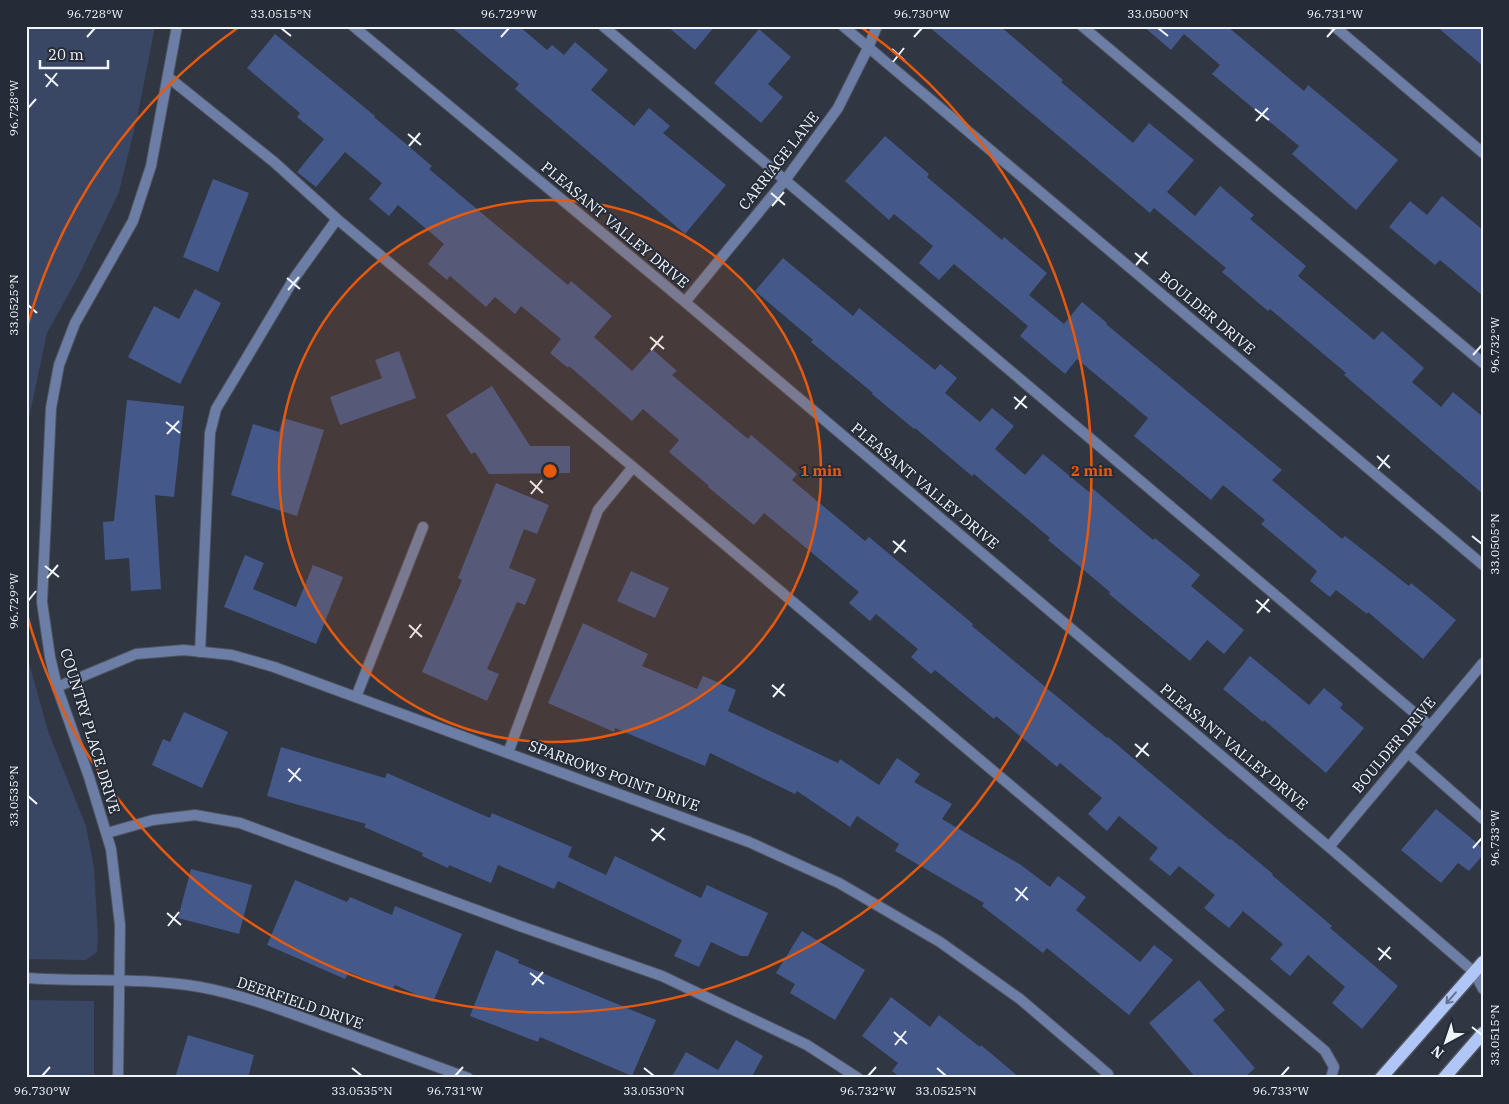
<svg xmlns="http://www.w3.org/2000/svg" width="1509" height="1104" font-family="'IBM Plex Serif',serif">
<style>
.green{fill:#394664}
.building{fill:#445989}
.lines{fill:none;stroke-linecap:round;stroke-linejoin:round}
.service-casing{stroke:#4f5460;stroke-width:12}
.minor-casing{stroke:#4f5460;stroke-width:12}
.tertiary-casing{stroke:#4f5460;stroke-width:12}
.primary-casing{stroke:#4f5460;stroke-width:15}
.service{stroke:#6c7ea5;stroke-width:10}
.minor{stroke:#6c7ea5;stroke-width:10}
.tertiary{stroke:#6c7ea5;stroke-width:10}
.primary{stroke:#b0c6f6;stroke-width:12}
.oneway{stroke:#64718d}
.ticks{fill:none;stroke:#f0f4fb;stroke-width:2}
.ring{fill:none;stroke:#e8590c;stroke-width:2.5}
.labels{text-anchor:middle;stroke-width:4;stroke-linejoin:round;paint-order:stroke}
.street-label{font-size:15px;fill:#f0f4fb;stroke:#262c37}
.centre{fill:#e8590c;stroke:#262c37;stroke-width:2.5}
.ring-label{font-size:15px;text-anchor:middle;font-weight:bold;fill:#e8590c;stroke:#262c37;stroke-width:4;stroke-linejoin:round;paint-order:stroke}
.neatline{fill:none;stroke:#f0f4fb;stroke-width:2}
.ticks-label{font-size:12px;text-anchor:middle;fill:#f0f4fb}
</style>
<rect width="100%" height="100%" fill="#303642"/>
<path class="green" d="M26,26H155L138,114L119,192L79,275L47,333L29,418L26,466Z
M26,652L48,731L86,826L94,868L98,937L97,952L86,960L26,959Z
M26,1000L94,1001V1078H26Z"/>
<path class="building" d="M450,26H519L547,50L552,45L564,55L575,42L608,70L591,90L634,126L649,108L670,126L663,133L726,185L685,234L515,89L519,84Z
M667,26H715L695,50Z
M928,26H1000L1063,80L1061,82L1133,143L1149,123L1194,160L1167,192L1195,216L1220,186L1254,215L1250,219L1306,266L1298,276L1374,340L1382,331L1424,368L1412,382L1441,407L1453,392L1483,417V494L1344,375L1346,373L1270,309L1268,311L1222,272L1226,268L1154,208L1150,213Z
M1143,26H1227L1304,91L1308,85L1398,160L1356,210L1292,154L1299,146L1212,74L1220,65L1184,34L1171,50Z
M1436,26H1483V66Z
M759,29L791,57L768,84L783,97L761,123L714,83Z
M275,34L375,116L374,117L432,166L429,169L508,235L568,285L571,281L612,316L594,337L632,371L652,349L677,371L672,375L748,439L751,435L797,474L792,480L865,541L869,537L973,624L972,626L1049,690L1107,738L1108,737L1230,840L1231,839L1273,874L1272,875L1332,926L1330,928L1398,986L1362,1029L1332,1003L1345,987L1308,955L1290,976L1270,959L1283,944L1243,911L1229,928L1204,908L1215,895L1179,866L1170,876L1149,859L1158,848L1119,816L1107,831L1088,814L1102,798L1060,763L1057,767L996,716L994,719L935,670L931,674L911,657L918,649L876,614L870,621L849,603L859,592L764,513L754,525L708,487L709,486L669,452L679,440L643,409L632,421L569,366L568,368L550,353L561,339L521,306L515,314L495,297L486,307L450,276L447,280L428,264L444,244L398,205L389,216L369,199L382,183L345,152L316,187L297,172L324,139L297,117L300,113L247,68Z
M885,136L929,174L927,177L1002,240L1004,237L1047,273L1029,295L1064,324L1082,302L1107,323L1106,324L1282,470L1272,480L1342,539L1345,536L1409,586L1411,583L1456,620L1423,659L1368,612L1367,614L1336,590L1330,597L1310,581L1317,571L1261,524L1265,520L1223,485L1211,500L1134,436L1148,418L1077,359L1065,374L1020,336L1028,326L954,264L939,280L919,263L933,246L894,214L889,220L845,181Z
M213,179L249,193L218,272L183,257Z
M1442,196L1483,230V296L1440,260L1435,265L1389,227L1410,201L1427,215Z
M783,258L853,316L859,308L935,370L940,364L957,378L945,393L980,422L992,408L1014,426L995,449L1025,475L1043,454L1089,492L1092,488L1153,540L1155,538L1200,575L1191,586L1244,630L1224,654L1207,640L1190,661L1109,594L1110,592L1048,540L1050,538L974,474L972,476L915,428L914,429L872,394L873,393L811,342L813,340L755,291Z
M195,289L221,303L180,384L128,357L154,306L179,319Z
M399,351L416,398L340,425L330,397L382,378L375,360Z
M492,386L530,446H570V473L489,474L475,452L471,454L446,415Z
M127,400L184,406L174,497L155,495L161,589L131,591L129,558L105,560L103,522L114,521Z
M283,418L324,430L297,516L231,495L253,424L279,432Z
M496,483L549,505L537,534L524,529L509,568L536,579L525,605L517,602L487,669L499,674L487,701L422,672L462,580L458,578Z
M245,555L264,563L253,589L296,607L313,565L343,577L316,644L224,607Z
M631,571L669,588L655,618L617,601Z
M583,623L648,654L642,666L697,689L703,676L736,690L728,711L838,763L840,759L879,785L897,758L920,774L914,782L952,804L942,819L1021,865L1050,887L1058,876L1086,897L1076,910L1140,962L1154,945L1173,960L1129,1015L1047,948L1043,953L982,906L984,903L895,851L899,844L857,816L850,827L797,791L795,794L710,753L705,766L615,728L614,732L548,703Z
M1250,656L1309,705L1324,688L1343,704L1340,708L1364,728L1326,773L1264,720L1263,722L1223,689Z
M184,712L228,732L202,788L152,765L163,739L170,742Z
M281,747L385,778L387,773L490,818L492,813L572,847L568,857L606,875L615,856L701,898L707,885L768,913L748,956H741L711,942L699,967L674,956L682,940L558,881L554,889L498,865L491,883L449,865L448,868L422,856L423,853L364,827L366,824L267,796Z
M1436,809L1483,848V855L1469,871L1458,863L1441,883L1401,850Z
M191,869L252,885L239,934L178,918Z
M295,880L347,902L350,897L392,915L395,906L462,934L433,1002L395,985L392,990L349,972L345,979L267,945Z
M802,931L865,970L835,1020L790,993L795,984L776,973Z
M496,950L519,960L518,963L656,1020L632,1076L540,1037L538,1042L470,1016Z
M1199,980L1225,1010L1213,1020L1255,1068L1244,1078H1196L1149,1023Z
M891,997L930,1027L939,1015L980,1047L981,1045L1020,1078H901L892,1071L898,1063L862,1036Z
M188,1035L254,1055L248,1078H175Z
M736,1040L763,1056L751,1078H671L686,1052L718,1070Z"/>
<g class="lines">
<g class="service-casing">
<path id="service" d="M603,26L1430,726
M1082,26L1483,363
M168,77L274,162L337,219L633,467L1325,1051L1334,1067L1331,1078
M200,652L210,433L216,409L295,277L337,219
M508,753L598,510L633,467
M1408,753L1483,819
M107,833L153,820L195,815L240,823L517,925L662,976L807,1045L858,1078"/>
</g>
<g class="minor-casing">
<path id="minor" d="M353,26L685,302L1329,847L1474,972
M843,26L1483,565
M1334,26L1483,153
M685,302L786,179L838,108L868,48L877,26
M57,687L136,654L184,650L232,655L274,667L749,842L839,883L940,942L1020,999L1108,1074V1078
M356,697L423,527
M1329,847L1483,663
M26,978C84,982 142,977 200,987C243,995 282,1010 323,1025C371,1043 420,1060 468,1078"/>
</g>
<g class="tertiary-casing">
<path id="tertiary" d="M1474,972L1483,989
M118,1078L120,925L111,849L89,777L57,687L50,657L42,602L51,408L59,365L75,323L133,221L151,166L177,26"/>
</g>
<g class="primary-casing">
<path id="primary" d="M1381,1078L1483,962
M1444,1078L1483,1033"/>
</g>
<use href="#service" class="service"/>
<use href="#minor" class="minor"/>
<use href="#tertiary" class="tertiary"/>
<use href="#primary" class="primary"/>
</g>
<defs><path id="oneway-shaft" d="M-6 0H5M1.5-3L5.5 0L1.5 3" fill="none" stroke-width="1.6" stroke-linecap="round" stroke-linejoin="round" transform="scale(1.25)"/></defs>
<use class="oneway" href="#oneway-shaft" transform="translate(1451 998) rotate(131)"/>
<path class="ticks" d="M281,28L291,36M1158,28L1168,36M87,37L95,28M501,37L509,28M914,37L922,28M1327,37L1335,28M892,49L905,61M893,62L904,48M45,74L58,86M46,87L57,73M28,108L36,99M1255,109L1269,120M1256,121L1268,108M408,134L421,145M409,146L420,133M771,193L785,205M772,206L784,192M1135,253L1148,264M1136,265L1147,252M287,278L300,289M288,290L299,277M28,305L37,313M650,337L664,349M651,350L663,336M1473,355L1482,345M1014,397L1027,408M1015,409L1026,396M166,422L180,433M167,434L179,421M1377,456L1390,468M1378,469L1389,455M530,481L543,493M531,494L542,480M1472,536L1482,544M893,541L906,552M894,553L905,540M45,566L59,577M47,578L58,565M1256,600L1270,612M28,601L36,591M1257,613L1269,599M409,625L422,637M410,638L421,624M772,685L785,696M773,697L784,684M1135,744L1149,756M1136,757L1148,743M288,769L301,781M289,782L300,768M28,796L37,804M651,829L665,840M652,841L664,828M1473,848L1482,838M1015,888L1028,900M1016,901L1027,887M167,913L181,925M168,926L179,912M1378,948L1391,959M1379,960L1390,947M530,973L544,984M532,985L543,972M1472,1027L1482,1035M894,1032L907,1044M895,1045L906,1031M352,1068L362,1076M644,1068L654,1076M937,1068L946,1076M42,1076L50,1067M455,1076L463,1067M868,1076L876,1067M1281,1076L1289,1067"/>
<circle cx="550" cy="471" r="271" fill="#e8590c" fill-opacity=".12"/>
<g class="ring">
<circle cx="550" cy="471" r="271"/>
<path d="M26 331A542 542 0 0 1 239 27M861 27A542 542 0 1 1 26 611"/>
</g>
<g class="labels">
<g class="street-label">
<text transform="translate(779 161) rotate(-52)" y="5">CARRIAGE LANE</text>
<text transform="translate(615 225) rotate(40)" y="5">PLEASANT VALLEY DRIVE</text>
<text transform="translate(1207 313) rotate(40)" y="5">BOULDER DRIVE</text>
<text transform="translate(925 486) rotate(40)" y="5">PLEASANT VALLEY DRIVE</text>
<text transform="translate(90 731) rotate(73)" y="5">COUNTRY PLACE DRIVE</text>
<text transform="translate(1394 745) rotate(-50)" y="5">BOULDER DRIVE</text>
<text transform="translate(1234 747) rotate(40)" y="5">PLEASANT VALLEY DRIVE</text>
<text transform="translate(614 776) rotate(20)" y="5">SPARROWS POINT DRIVE</text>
<text transform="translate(300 1003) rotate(19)" y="5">DEERFIELD DRIVE</text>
</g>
</g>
<circle cx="550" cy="471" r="8" class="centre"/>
<g class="ring-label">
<text x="821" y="476">1 min</text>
<text x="1092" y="476">2 min</text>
</g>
<rect width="1509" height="1104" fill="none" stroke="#262c37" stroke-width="55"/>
<g transform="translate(1446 1042) rotate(220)" stroke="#262c37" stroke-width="4" paint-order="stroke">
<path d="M0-4L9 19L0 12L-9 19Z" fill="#f0f4fb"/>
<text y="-8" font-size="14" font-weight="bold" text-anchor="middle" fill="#f0f4fb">N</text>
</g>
<path d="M40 60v8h68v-8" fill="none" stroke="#f0f4fb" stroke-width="2.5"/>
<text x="48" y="60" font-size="15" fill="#f0f4fb" stroke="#262c37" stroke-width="4" paint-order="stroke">20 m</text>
<rect x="28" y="28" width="1454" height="1048" class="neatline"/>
<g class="ticks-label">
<text x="95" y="18">96.728°W</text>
<text x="281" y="18">33.0515°N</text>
<text x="509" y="18">96.729°W</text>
<text x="922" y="18">96.730°W</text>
<text x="1158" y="18">33.0500°N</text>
<text x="1335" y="18">96.731°W</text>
<text transform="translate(14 108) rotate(-90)" y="4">96.728°W</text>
<text transform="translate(14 305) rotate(-90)" y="4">33.0525°N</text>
<text transform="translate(1495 345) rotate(-90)" y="4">96.732°W</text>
<text transform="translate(1495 544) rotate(-90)" y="4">33.0505°N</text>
<text transform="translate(14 601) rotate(-90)" y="4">96.729°W</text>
<text transform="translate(14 796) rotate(-90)" y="4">33.0535°N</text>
<text transform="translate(1495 838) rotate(-90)" y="4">96.733°W</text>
<text transform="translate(1495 1035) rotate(-90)" y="4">33.0515°N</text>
<text x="42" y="1095">96.730°W</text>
<text x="362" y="1095">33.0535°N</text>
<text x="455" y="1095">96.731°W</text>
<text x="654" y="1095">33.0530°N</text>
<text x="868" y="1095">96.732°W</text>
<text x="946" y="1095">33.0525°N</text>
<text x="1281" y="1095">96.733°W</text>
</g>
</svg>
